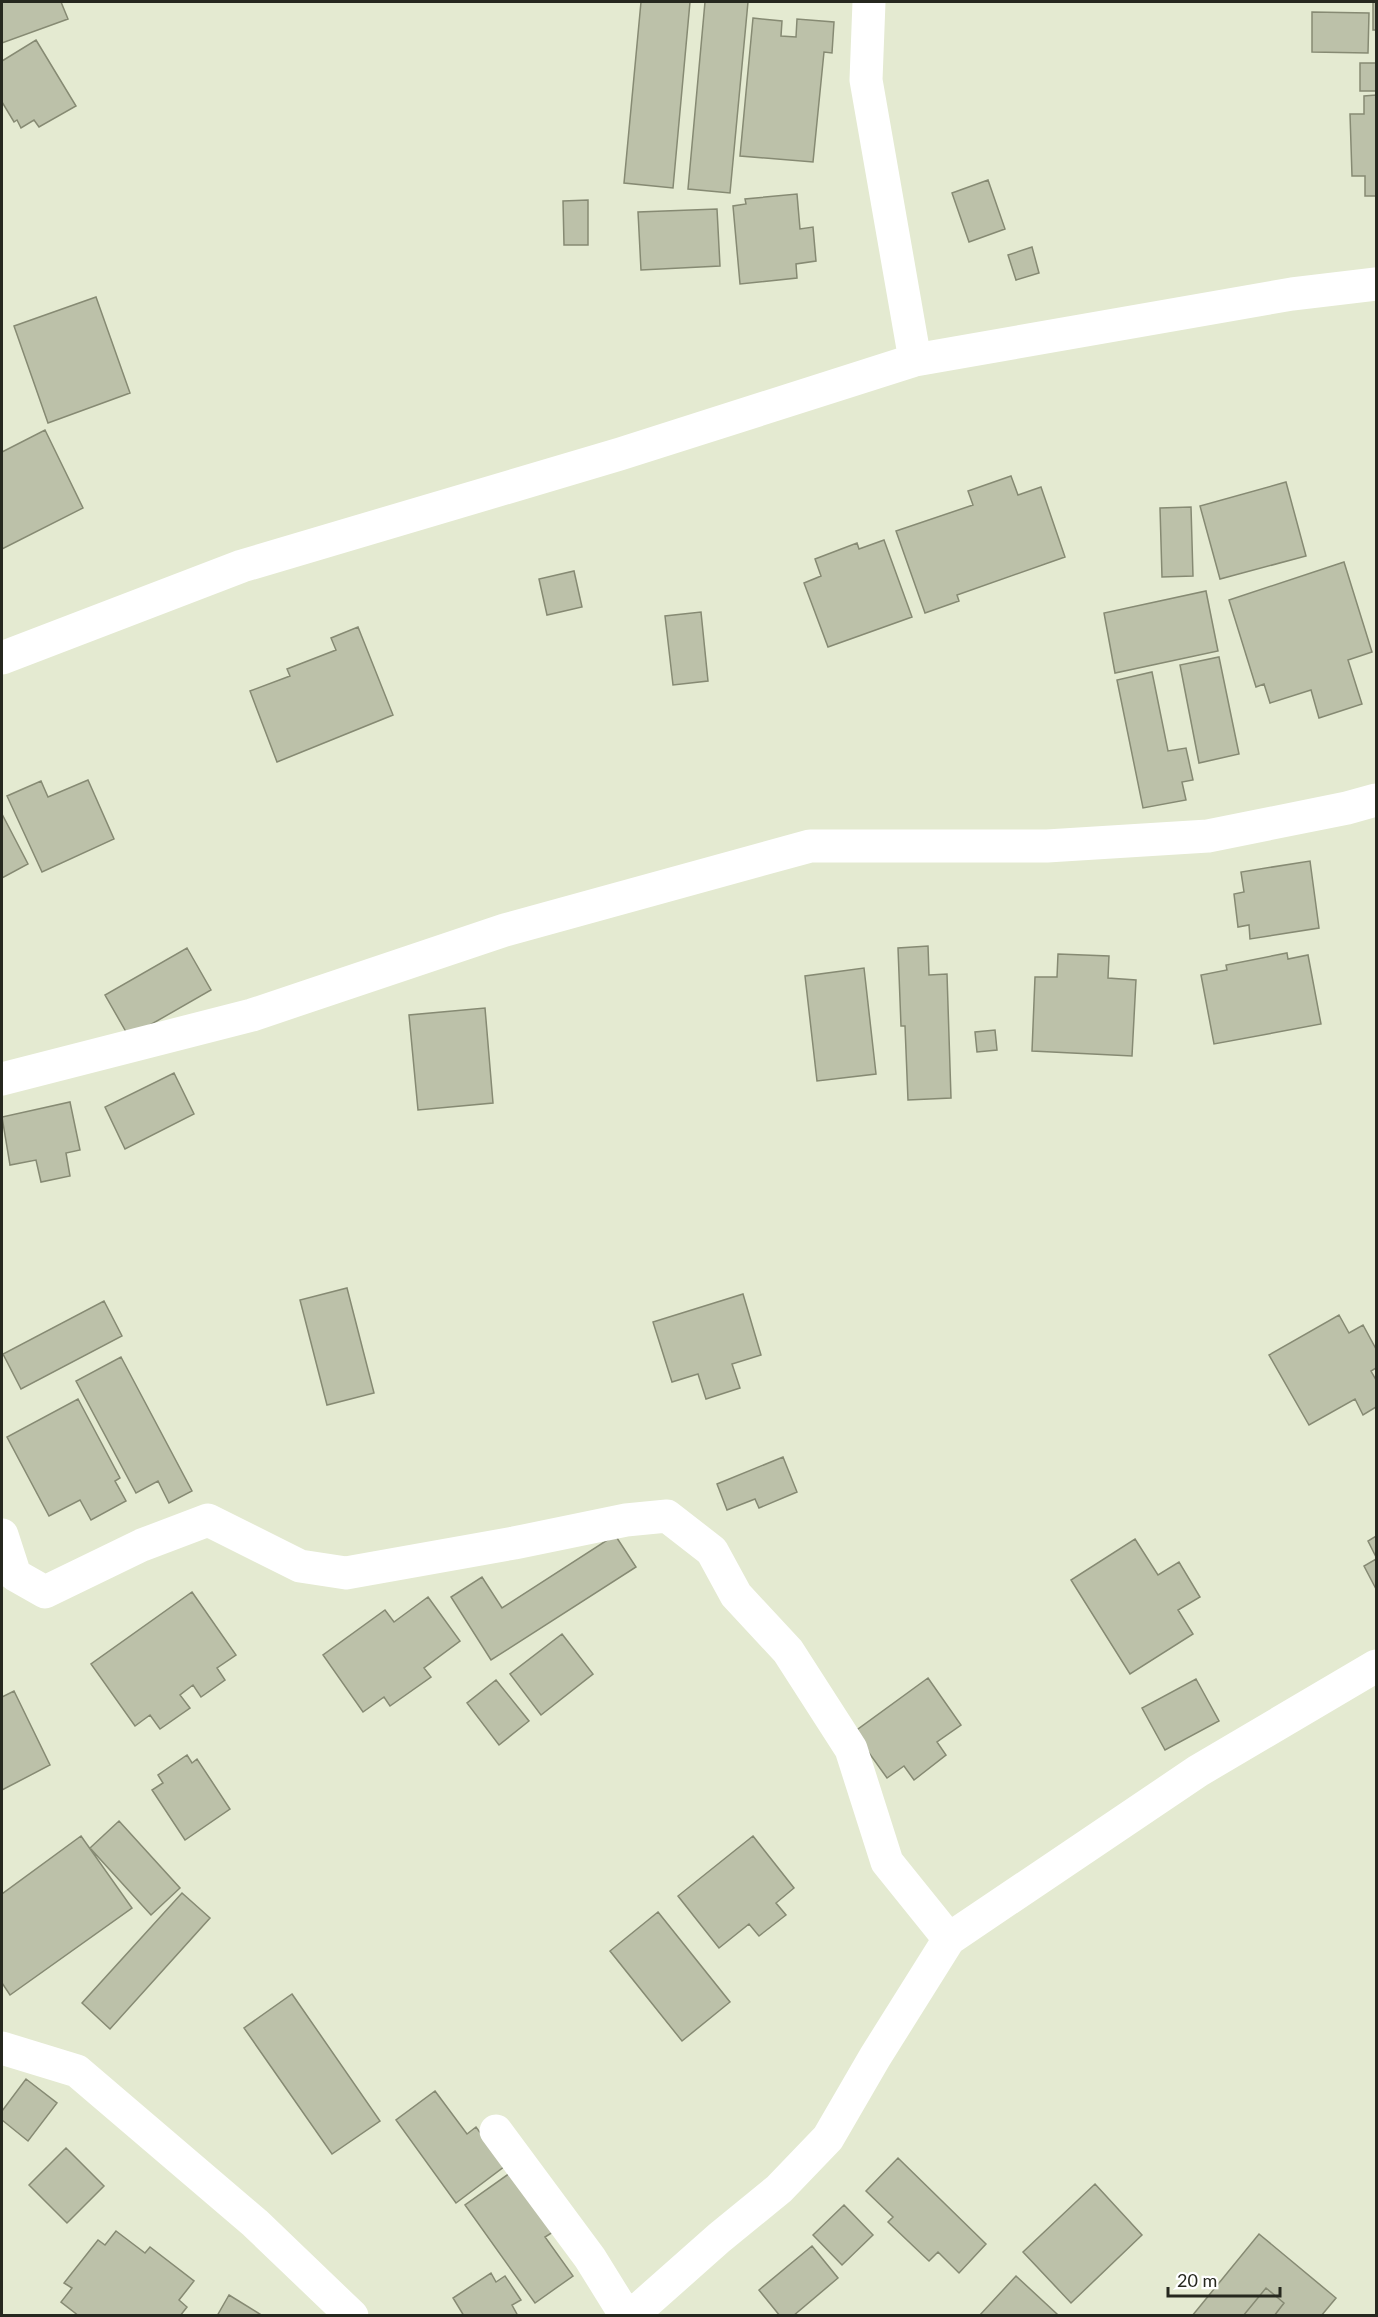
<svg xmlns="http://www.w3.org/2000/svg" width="1378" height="2317" font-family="Lato,sans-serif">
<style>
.building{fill:#bcc1a9;stroke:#868a73;stroke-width:1.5}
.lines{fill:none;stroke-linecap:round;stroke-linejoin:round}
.minor{stroke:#fff;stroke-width:33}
</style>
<rect width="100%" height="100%" fill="#e4ead1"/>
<path class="building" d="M2,2H61L68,19L2,43Z
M641,2H690L673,188L624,183Z
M705,2H748L730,193L688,189Z
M1373,2H1376V30H1373Z
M1312,12L1369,13L1368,53L1312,52Z
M753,18L782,21L781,36L796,37L797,19L834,22L832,53L824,52L813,162L740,156Z
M36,40L76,106L39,127L34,120L21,128L17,120L14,122L2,102V61Z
M1360,63H1376V91H1360Z
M1376,95V196H1365V176H1352L1350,114H1364V96Z
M988,180L1005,229L969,242L952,193Z
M797,194L800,229L813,227L816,261L796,264L797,278L740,284L733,206L746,204L745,199Z
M588,200V245H564L563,201Z
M717,209L720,266L641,270L638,212Z
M1032,247L1039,273L1016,280L1008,255Z
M96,297L130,393L48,423L14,326Z
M45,430L83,508L2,549V452Z
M1011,476L1018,495L1041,487L1065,557L957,595L959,601L925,613L896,531L973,505L968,491Z
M1286,482L1306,556L1220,579L1200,506Z
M1191,507L1193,576L1162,577L1160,508Z
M884,540L912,617L828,647L804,583L821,576L815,559L857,543L859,549Z
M1344,562L1372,652L1348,660L1362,704L1319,718L1311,690L1270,703L1264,684L1256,687L1229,600Z
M574,571L582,607L547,615L539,579Z
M1206,591L1218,651L1115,673L1104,613Z
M701,612L708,681L673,685L665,616Z
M358,627L393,715L277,762L250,691L290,676L287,669L336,650L331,638Z
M1219,657L1239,754L1199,763L1180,665Z
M1152,672L1168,751L1186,748L1193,780L1182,782L1186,800L1143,808L1117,680Z
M88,780L114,839L42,872L7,796L41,781L48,797Z
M2,814L28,864L2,878Z
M1310,861L1319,928L1250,939L1249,925L1238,927L1234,894L1244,892L1241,872Z
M928,946L929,975L947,974L951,1098L908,1100L905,1026H901L898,948Z
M187,948L211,990L129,1037L105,995Z
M1287,953L1288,959L1308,955L1321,1024L1214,1044L1201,975L1227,970L1226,965Z
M1058,954L1109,956L1108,978L1136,980L1132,1056L1032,1051L1035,977H1057Z
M864,968L876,1074L817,1081L805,976Z
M485,1008L493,1103L418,1110L409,1015Z
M995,1030L997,1050L977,1052L975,1032Z
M174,1073L194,1114L125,1149L105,1107Z
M70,1102L80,1150L66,1153L70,1176L41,1182L36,1160L10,1165L2,1117Z
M347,1288L374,1393L327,1405L300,1300Z
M743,1294L761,1355L732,1364L740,1388L706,1399L698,1374L672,1382L653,1322Z
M104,1301L122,1336L21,1389L3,1354Z
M1339,1315L1349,1333L1363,1325L1376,1349V1368L1371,1371L1376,1380V1407L1363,1415L1355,1399L1309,1425L1269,1355Z
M121,1357L192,1491L169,1503L158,1481L136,1493L76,1381Z
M78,1399L120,1478L115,1481L126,1501L91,1520L80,1500L49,1516L7,1437Z
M783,1457L797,1492L759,1508L755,1499L727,1510L717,1484Z
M615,1535L636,1567L491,1660L451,1597L482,1577L502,1608Z
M1376,1536V1557L1368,1541Z
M1135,1539L1158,1575L1179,1562L1200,1597L1178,1610L1193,1634L1130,1674L1071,1580Z
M1376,1559V1589L1364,1566Z
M192,1592L236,1655L217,1668L225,1680L201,1697L193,1685L180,1695L190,1708L160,1729L150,1715L135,1726L91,1664Z
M428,1597L460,1641L424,1668L431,1677L390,1706L384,1697L363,1712L323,1655L385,1610L394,1622Z
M562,1634L593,1674L541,1715L510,1674Z
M928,1678L961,1725L937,1742L946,1755L914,1780L904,1766L887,1778L854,1732Z
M1196,1679L1219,1721L1165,1750L1142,1708Z
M496,1680L529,1721L499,1745L467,1703Z
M14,1691L50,1765L2,1790V1697Z
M187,1755L192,1763L197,1759L230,1809L185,1840L152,1790L163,1783L158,1775Z
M119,1821L180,1888L151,1915L90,1848Z
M81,1836L132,1908L10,1995L2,1983V1894Z
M753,1836L794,1888L776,1903L786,1915L759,1936L749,1924L719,1948L678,1896Z
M182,1893L210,1918L110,2029L82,2003Z
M658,1912L730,2002L682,2041L610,1951Z
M292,1994L380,2121L332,2154L244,2028Z
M26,2079L57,2103L28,2141L2,2120V2111Z
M435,2091L467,2134L476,2127L505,2166L456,2203L396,2120Z
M66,2148L104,2186L67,2223L29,2185Z
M898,2158L986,2244L959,2273L938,2252L929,2261L888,2222L893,2217L866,2191Z
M510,2173L553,2232L545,2237L573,2276L535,2303L465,2205Z
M1095,2184L1142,2235L1071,2303L1023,2252Z
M844,2205L873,2235L842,2265L813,2235Z
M116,2231L145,2253L150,2247L194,2281L179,2300L187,2307L180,2316H79L61,2302L72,2288L64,2283L98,2240L105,2245Z
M1259,2234L1336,2298L1321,2316H1274L1284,2303L1266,2288L1243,2316H1192Z
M812,2246L838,2278L793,2316H780L759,2290Z
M491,2273L496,2282L505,2276L521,2300L512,2305L518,2316H464L453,2298Z
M1016,2276L1057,2314L1055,2316H979Z
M1266,2288L1284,2303L1274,2316H1243Z
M229,2295L263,2316H217Z"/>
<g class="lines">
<path class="minor" d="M869,2L866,80L915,360
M2,658L242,566L620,454L915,360L1292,294L1376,284
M2,1079L252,1015L505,930L810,846H1047L1208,836L1347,808L1376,800
M2,1535L15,1575L45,1592L142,1545L208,1520L300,1566L346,1573L514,1543L626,1520L667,1516L712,1551L736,1595L788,1651L851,1749L887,1862L949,1939
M2,2048L77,2071L255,2223L352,2316
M496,2131L590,2258L626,2316
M631,2316L719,2238L779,2189L828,2138L875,2057L949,1939L1198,1771L1376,1666"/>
</g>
<rect width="1378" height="2317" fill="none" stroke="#26281f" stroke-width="6"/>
<path d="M1168 2287v9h112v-9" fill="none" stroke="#26281f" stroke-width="3"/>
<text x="1177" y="2287" font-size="18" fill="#26281f" stroke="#ffffff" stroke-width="4.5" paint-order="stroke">20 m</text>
</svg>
